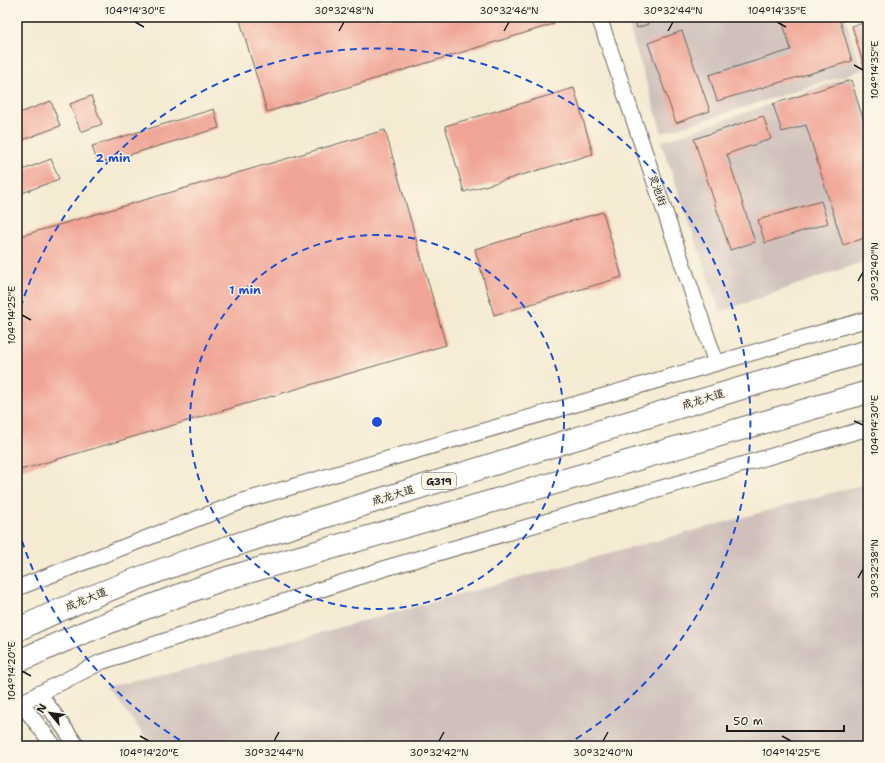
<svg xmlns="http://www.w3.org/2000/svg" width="885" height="763" font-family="'Shantell Sans','LXGW WenKai TC',sans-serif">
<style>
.industrial{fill:#cfc0bb}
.building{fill:#f0a495}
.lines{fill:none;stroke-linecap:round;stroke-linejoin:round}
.minor-casing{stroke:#68645c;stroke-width:17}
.highway-casing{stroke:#68645c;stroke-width:24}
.minor{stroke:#fff;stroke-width:15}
.highway{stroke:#fff;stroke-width:22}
.ticks{fill:none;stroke:#1c1c1c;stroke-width:1.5}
.ring{fill:none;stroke:#1d4ed8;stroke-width:2;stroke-dasharray:7 5}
.labels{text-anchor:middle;stroke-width:3;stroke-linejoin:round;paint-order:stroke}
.shield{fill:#fcf5e5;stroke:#5f5d58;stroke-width:1}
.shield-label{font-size:10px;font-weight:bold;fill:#1c1c1c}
.street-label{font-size:11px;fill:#1c1c1c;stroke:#fcf5e5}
.centre{fill:#1d4ed8;stroke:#fcf5e5;stroke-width:2}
.ring-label{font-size:12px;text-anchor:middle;font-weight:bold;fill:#1d4ed8;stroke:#fcf5e5;stroke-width:3;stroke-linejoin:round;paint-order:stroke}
.neatline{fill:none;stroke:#1c1c1c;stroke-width:1.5}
.ticks-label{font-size:10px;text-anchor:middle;fill:#1c1c1c}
</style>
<rect width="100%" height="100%" fill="#fcf5e5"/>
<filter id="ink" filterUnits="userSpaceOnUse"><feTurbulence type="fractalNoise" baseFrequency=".025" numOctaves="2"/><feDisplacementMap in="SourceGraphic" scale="8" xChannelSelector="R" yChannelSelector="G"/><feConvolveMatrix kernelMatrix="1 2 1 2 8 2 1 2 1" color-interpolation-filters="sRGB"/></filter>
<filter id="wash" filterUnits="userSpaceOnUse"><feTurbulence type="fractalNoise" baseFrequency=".012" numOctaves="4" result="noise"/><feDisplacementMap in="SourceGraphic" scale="16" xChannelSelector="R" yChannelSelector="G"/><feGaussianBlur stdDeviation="0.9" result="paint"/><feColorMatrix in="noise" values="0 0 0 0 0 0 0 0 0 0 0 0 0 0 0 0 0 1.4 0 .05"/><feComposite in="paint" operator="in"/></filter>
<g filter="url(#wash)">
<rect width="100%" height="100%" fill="#f5ebd3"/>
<path class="industrial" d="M626,17H845L862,70L662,133Z
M851,76L868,124V260L720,312L661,142Z
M868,483V746H152L110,690Z"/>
<g id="blocks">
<path class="building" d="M239,17H551L554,24L267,112Z
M634,17H646L648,24L637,28Z
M781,17H839L852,61L717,101L709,75L791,50Z
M868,22V80L852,26Z
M682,31L710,111L676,123L648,43Z
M851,80L868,135V237L843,245L806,125L782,132L773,104Z
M574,88L593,154L464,192L445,126Z
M91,96L102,124L81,132L70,104Z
M51,101L60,126L17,142V114Z
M214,109L219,128L98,164L92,146Z
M763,116L771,139L727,154L755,242L730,250L694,139Z
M385,130L446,345L17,471V237Z
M51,159L59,179L17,195V172Z
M821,201L828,223L765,243L758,220Z
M603,212L622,277L494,315L475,249Z"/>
</g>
</g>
<g filter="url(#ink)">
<use href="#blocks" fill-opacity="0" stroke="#68645c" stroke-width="1"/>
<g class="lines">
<g class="minor-casing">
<path id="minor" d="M599,17L716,363
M17,588L243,501L868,319
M39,693L77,746
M21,703L54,746
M17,705L101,662L386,568L868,428"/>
</g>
<g class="highway-casing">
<path id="highway" d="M17,630C139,571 269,534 398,494C554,445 711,396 868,351
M17,662C85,630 154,604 224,579L868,392"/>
</g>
<use href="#minor" class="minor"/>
<use href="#highway" class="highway"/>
</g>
</g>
<path class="ticks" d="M135,22L144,27M777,22L786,27M339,31L344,22M504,31L509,22M668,31L673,22M854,65L863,70M858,281L863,272M22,315L31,320M854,421L863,425M858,578L863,569M22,671L31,676M140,736L149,741M782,736L791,741M274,741L279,732M439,741L444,732M603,741L608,732"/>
<g class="ring">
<circle cx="377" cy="422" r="187"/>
<path d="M190 746A374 374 0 0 1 17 525M17 319A374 374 0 1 1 564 746"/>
</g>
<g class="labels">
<rect class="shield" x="422" y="473" width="34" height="16" rx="3"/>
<g class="shield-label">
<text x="439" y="485">G319</text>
</g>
<g class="street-label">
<text transform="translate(658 190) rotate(71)" y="4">灵池街</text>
<text transform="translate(703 399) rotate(-17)" y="4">成龙大道</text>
<text transform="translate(393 495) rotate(-17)" y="4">成龙大道</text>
<text transform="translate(86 599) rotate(-22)" y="4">成龙大道</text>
</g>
</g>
<circle cx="377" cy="422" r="6" class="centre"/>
<g class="ring-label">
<text x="113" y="162">2 min</text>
<text x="245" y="294">1 min</text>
</g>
<rect width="885" height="763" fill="none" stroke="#fcf5e5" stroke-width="44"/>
<g transform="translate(50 713) rotate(299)" stroke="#fcf5e5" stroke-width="3" paint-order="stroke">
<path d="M0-3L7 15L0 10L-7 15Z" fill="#1c1c1c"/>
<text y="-6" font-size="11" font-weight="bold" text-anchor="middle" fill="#1c1c1c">N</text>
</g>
<path d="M727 725v6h117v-6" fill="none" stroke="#1c1c1c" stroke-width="2"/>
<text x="733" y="725" font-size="12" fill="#1c1c1c" stroke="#fcf5e5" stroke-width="3" paint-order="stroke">50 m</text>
<rect x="22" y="22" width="841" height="719" class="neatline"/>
<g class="ticks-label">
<text x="135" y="14">104°14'30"E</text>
<text x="344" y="14">30°32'48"N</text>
<text x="509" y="14">30°32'46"N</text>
<text x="673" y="14">30°32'44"N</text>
<text x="777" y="14">104°14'35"E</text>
<text transform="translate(874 70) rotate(-90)" y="4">104°14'35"E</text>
<text transform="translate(874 272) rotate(-90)" y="4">30°32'40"N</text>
<text transform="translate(11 315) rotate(-90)" y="4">104°14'25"E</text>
<text transform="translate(874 425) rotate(-90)" y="4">104°14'30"E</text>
<text transform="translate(874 569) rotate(-90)" y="4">30°32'38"N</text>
<text transform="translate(11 671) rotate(-90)" y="4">104°14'20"E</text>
<text x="149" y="756">104°14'20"E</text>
<text x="274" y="756">30°32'44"N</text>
<text x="439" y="756">30°32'42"N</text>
<text x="603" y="756">30°32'40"N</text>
<text x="791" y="756">104°14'25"E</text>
</g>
</svg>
